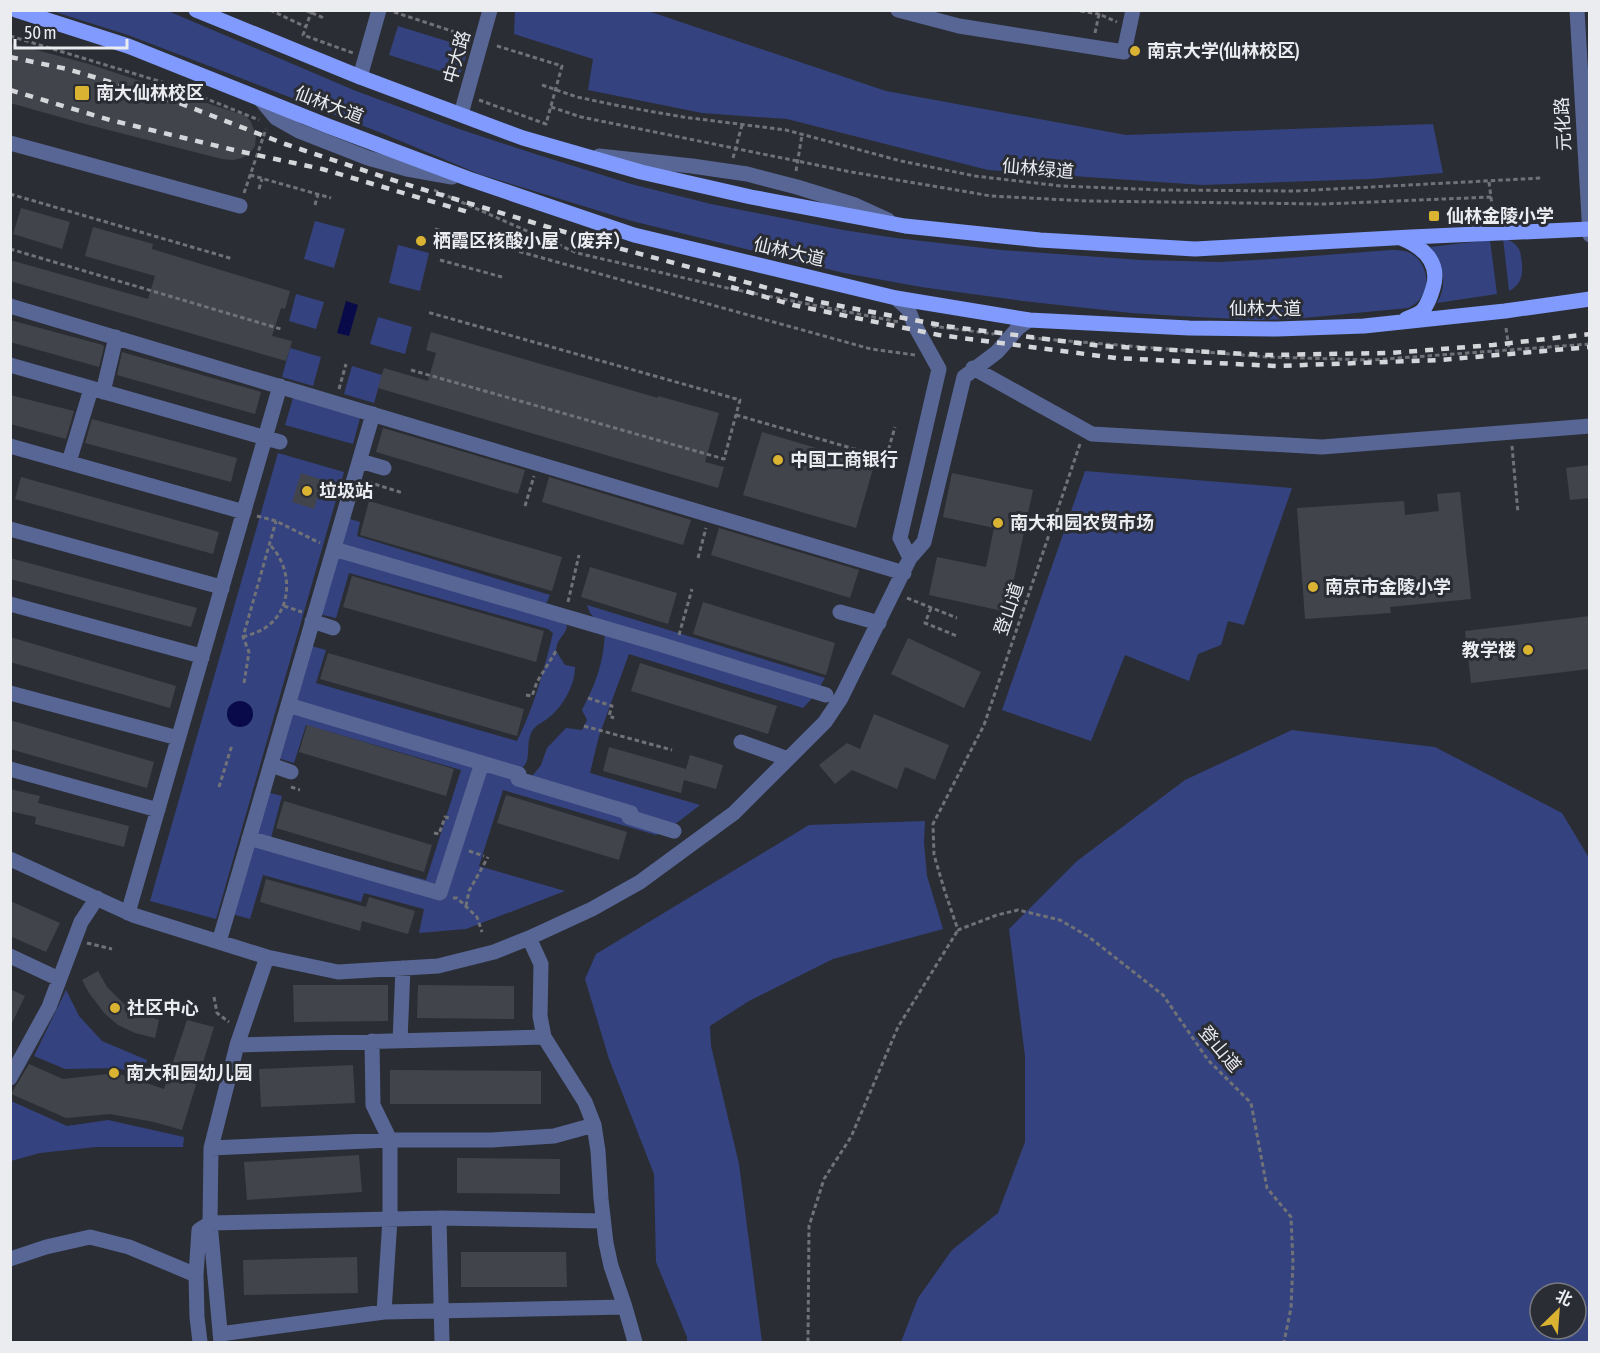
<svg xmlns="http://www.w3.org/2000/svg" width="1600" height="1353" font-family="'Asap Condensed','Noto Sans SC',sans-serif">
<style>
.green{fill:#34437f;fill-rule:evenodd}
.water{fill:#090a49}
.building{fill:#42444c}
.lines{fill:none;stroke-linecap:round;stroke-linejoin:round}
.path{stroke:#707277;stroke-width:3;stroke-dasharray:4.5 3;stroke-linecap:butt}
.minor{stroke:#576695;stroke-width:15}
.major{stroke:#809bfd;stroke-width:15}
.rail{stroke:#d4d6da;stroke-width:4.5;stroke-dasharray:8 8;stroke-linecap:butt}
.poi-dot{fill:#dab333;stroke:#2b2d34;stroke-width:2}
.labels{text-anchor:middle;stroke-width:6;stroke-linejoin:round;paint-order:stroke}
.poi-label{font-size:18px;font-weight:bold;fill:#eaecf0;stroke:#2b2d34;text-anchor:start}
.street-label{font-size:18px;fill:#eaecf0;stroke:#2b2d34}
</style>
<rect width="100%" height="100%" fill="#2b2d34"/>
<path class="green" d="M52,11H168L356,91L459,129L532,153L631,184L711,204L843,230L896,238L1001,250L1141,260L1220,262L1274,259L1391,250C1397,250 1404,250 1410,253C1426,261 1432,285 1420,299C1417,303 1413,305 1408,308L1293,319L1258,320L1197,317L1131,313L1023,301L921,287L844,273L632,221L479,174L384,134L251,82L128,35Z
M515,11H648L886,91L1126,135L1433,124L1443,173L1370,179L1202,185L988,170L787,119L702,113L588,90L593,59L514,34Z
M398,26L469,48L459,77L389,55Z
M315,221L345,229L334,268L304,259Z
M1503,238C1510,240 1515,243 1519,249C1521,253 1521,258 1522,263C1523,275 1521,285 1509,291Z
M1490,240L1497,294L1437,303C1449,283 1442,265 1430,247Z
M398,245L429,253L420,291L389,283Z
M296,294L324,302L316,329L289,321Z
M378,317L412,327L405,354L370,344Z
M290,348L321,357L313,386L282,377Z
M352,366L382,375L374,403L344,394Z
M293,398L360,418L353,444L285,425Z
M278,453L344,472L216,919L150,901Z
M1085,471L1292,488L1244,625L1228,621L1221,645L1198,654L1189,681L1125,655L1091,741L1002,710Z
M347,518L360,522L357,536L550,595L547,602L539,609L562,616L567,627C564,637 557,638 556,651L565,665L575,667C575,686 562,708 547,719C541,723 536,725 532,731C526,742 530,755 526,763C524,767 519,770 515,773L525,781L534,774L541,765L547,748L566,728L582,730L587,720L582,710C597,681 604,662 605,629L590,613L587,605L825,678L814,696L803,708L629,654L599,736L590,773L700,805L678,822L656,835L503,790L479,866L565,891L466,929L419,933L424,909L364,893L361,902L263,875L250,919L232,914L267,792L282,796L271,838L426,880L461,770L306,725L294,763L278,758L311,646L326,650L316,683L517,741C534,707 544,670 553,633L548,629L349,573L336,618L319,614ZM456,859L444,900L428,897L431,883L438,884Z
M1292,730L1435,747L1562,813L1589,858V1342H901L918,1298L952,1250L998,1213L1025,1142V1056L1009,929L1077,861L1185,780ZM1540,1293H1576V1329H1540Z
M925,821L924,843L927,876L943,929L833,959L749,1001L710,1026L711,1046L739,1164L762,1342H687V1337L656,1262L654,1174L609,1059L585,979L596,954L809,825Z
M66,990L79,1016L102,1041L147,1060L142,1075L117,1068L65,1069L34,1056Z
M11,1101L67,1126L108,1120L184,1137L183,1147H96L40,1153L11,1161Z"/>
<path class="water" d="M346,301L358,305L349,336L337,333Z
M227 714a13 13 0 1 1 26 0a13 13 0 1 1-26 0Z"/>
<path class="building" d="M10,43L89,64L246,116L251,122L254,130L256,136L255,146L249,154L242,158L233,160L222,159L85,124L10,103Z
M21,208L70,222L62,249L13,234Z
M93,227L153,244L152,249L290,291L285,309L281,308L272,336L292,341L286,361L10,281V260L148,299L155,276L85,256Z
M10,320L103,345L104,347L99,367L10,342Z
M431,332L658,398V396L719,413L705,462L724,467L718,488L378,388L384,368L428,381L436,353L426,350Z
M122,352L261,392L255,414L117,375Z
M10,395L74,411L66,439L10,424Z
M92,419L237,458L231,482L85,443Z
M383,428L525,470L518,494L376,452Z
M762,432L874,465L856,528L743,495Z
M1590,465V498L1570,500L1566,468Z
M301,473L323,480L314,509L292,502Z
M952,473L1033,490L1007,612L929,595L937,557L986,567L994,528L943,517Z
M21,477L219,532L213,554L15,499Z
M549,477L691,520L683,545L542,502Z
M1460,492L1471,599L1390,607L1391,613L1305,619L1297,508L1404,501L1405,515L1439,511L1437,494Z
M369,501L562,557L552,591L360,535Z
M719,528L859,570L850,598L711,555Z
M10,558L197,608L191,627L10,579Z
M590,567L677,593L668,624L581,597Z
M352,576L544,631L536,662L343,607Z
M703,602L835,643L826,675L693,634Z
M1590,616V669L1471,683L1465,631Z
M10,637L176,686L170,708L10,662Z
M908,638L981,672L964,708L891,674Z
M328,653L524,709L517,736L320,679Z
M640,663L777,706L768,734L631,691Z
M874,714L949,745L935,780L905,767L897,789L852,770L835,784L819,765L847,743L860,749Z
M10,720L154,762L147,788L10,749Z
M307,725L454,769L446,796L299,752Z
M609,747L686,769L690,755L723,765L716,789L684,780L681,793L603,771Z
M10,789L40,796L38,803L129,826L124,847L35,824L36,817L10,811Z
M506,795L627,832L619,860L497,823Z
M284,801L432,845L424,872L276,828Z
M266,879L366,907L369,897L415,911L408,934L362,921L360,931L260,902Z
M10,901L60,923L46,952L10,936Z
M98,971L107,987L124,1004L135,1011L159,1020L155,1038L135,1033L118,1025L105,1014L89,993L82,980Z
M293,985H388V1021L294,1022Z
M418,985L514,986V1019L417,1018Z
M10,989L25,996L10,1027Z
M187,1020L214,1027L182,1130L154,1122L110,1114L66,1118L11,1094L29,1064L63,1079L117,1073L164,1089Z
M353,1065L355,1103L261,1107L259,1069Z
M390,1070L541,1071V1104H390Z
M359,1155L362,1192L247,1200L244,1162Z
M457,1158L560,1159V1194L457,1193Z
M461,1252H566L567,1287H461Z
M357,1257L358,1293L244,1295L243,1260Z"/>
<g class="lines">
<path class="path" d="M270,10L306,27
M305,10L324,18
M312,10L303,35L353,53
M1073,10L1099,14L1100,10
M394,12L467,36
M1095,33L1099,14L1117,22
M10,36L175,86L259,120
M542,85L577,97L620,106L683,117L786,130L901,161L975,176L1061,186L1162,190L1295,191L1542,178
M479,100L546,124L562,66L494,45
M551,107L581,117L851,172L991,196L1087,201L1324,204L1491,197
M733,158L742,125
M796,171L802,135
M250,175L331,198
M1489,182L1493,213
M259,189L262,179
M434,190L577,253L727,288L899,322
M244,193L266,129
M10,194L233,259
M315,205L318,194
M435,229L443,231L440,241
M445,242L499,246L871,349L915,355
M10,249L281,329
M440,260L502,277
M932,326L994,334
M1506,328L1509,349
M1031,338L1267,357L1372,360L1590,344
M411,370L724,459L740,400L427,312
M339,389L346,364
M736,415L886,458L895,427
M1080,444L984,725L933,824L934,855L945,892L958,930L997,915L1018,910L1060,920L1089,937L1163,995L1208,1060L1251,1103L1267,1188L1291,1217L1293,1263L1291,1308L1284,1342
M1512,446L1518,513
M368,482L403,493
M525,506L534,476
M257,516L276,521L320,543
M698,558L706,528
M907,598L957,618
M568,602L579,555
M284,606L302,612
M931,608L925,623L957,636
M679,635L692,589
M243,637C252,634 262,631 269,625C294,605 291,565 269,544
M244,683L249,652L243,637L276,521
M526,695L532,696L537,682L556,651
M588,698L612,706L609,716L614,718
M584,726L672,750
M219,787L232,745
M291,787L300,790
M434,833L439,834L445,817L449,818
M469,851L484,856
M453,898H457L477,917L482,932
M466,906L469,891L488,857
M87,943L112,949
M214,997L217,1013L229,1022
M808,1342L809,1226L824,1179L851,1137L898,1027L958,930"/>
<path class="minor" d="M898,10L959,26L1124,52L1133,10
M1577,10L1590,235
M360,77L379,10
M261,100L276,118L299,131L368,158L407,169L452,177
M461,114L490,10
M10,143L240,206
M599,156L692,166L747,174L797,187L855,205L888,220
M896,298L908,309L914,324L939,369L900,538L910,558
M10,306L904,573
M10,365L280,442
M973,368L1092,434L1322,447L1590,426
M103,392L116,337
M10,446L244,512
M360,461L384,468
M69,462L91,389
M10,529L221,587L222,589
M334,549L656,643L826,695
M10,604L201,656L202,658
M840,612L879,623
M312,621L333,628
M10,693L178,738
M288,705L519,774L518,779L631,813L629,817L674,831
M741,742L788,759
M271,765L291,772
M10,769L158,810
M249,838L440,893L482,763
M10,859L133,915L267,957L338,972L438,966L494,952L529,938L592,909L640,882L734,813L825,722L841,698L910,558L924,542L964,377L997,352L1018,328L1029,320
M128,913L280,386
M529,938L541,964L540,1016L544,1037L585,1102L594,1125L598,1151L601,1199L606,1243L611,1266L625,1307L635,1342
M219,942L373,414
M10,956L59,979
M372,1041L373,1105L390,1140V1219L384,1312
M400,1041L403,968
M237,1045L544,1037
M10,1078L49,1007L81,922L97,898
M211,1148L390,1140H492L554,1136L594,1125
M439,1218L442,1342
M10,1259L46,1247L90,1237L129,1247L196,1275L197,1317L200,1342
M196,1275L199,1230L210,1223L439,1218L603,1221
M220,1334L384,1312L625,1307
M221,1342L210,1223L211,1148L237,1045L267,957"/>
<path class="major" d="M16,10L128,46L328,126L469,179L634,235L896,298L1029,320L1189,328L1277,329L1364,326L1505,311L1590,299
M196,10L360,77L523,138L641,172L751,197L905,226L1040,240L1195,249L1411,237L1590,229
M1401,238C1423,247 1441,262 1433,288C1431,295 1427,305 1423,310C1419,314 1411,317 1406,319"/>
<path class="rail" d="M10,57L67,69L174,101L285,144L405,184L618,248L820,302L945,326L1101,346L1266,355L1390,353L1493,345L1590,334
M10,90L110,120L238,151L322,169L468,212
M731,287L793,305L939,335L1116,358L1276,366L1440,360L1590,347"/>
</g>
<g class="poi-dot">
<circle cx="1135" cy="51" r="6"/>
<rect x="74" y="85" width="16" height="16" rx="3"/>
<rect x="1428" y="210" width="12" height="12" rx="3"/>
<circle cx="421" cy="241" r="6"/>
<circle cx="778" cy="460" r="6"/>
<circle cx="307" cy="491" r="6"/>
<circle cx="998" cy="523" r="6"/>
<circle cx="1313" cy="587" r="6"/>
<circle cx="1528" cy="650" r="6"/>
<circle cx="115" cy="1008" r="6"/>
<circle cx="114" cy="1073" r="6"/>
</g>
<g class="labels">
<g class="poi-label">
<text x="1147" y="57">南京大学(仙林校区)</text>
<text x="96" y="99">南大仙林校区</text>
<text x="1446" y="222">仙林金陵小学</text>
<text x="433" y="247">栖霞区核酸小屋（废弃）</text>
<text x="790" y="466">中国工商银行</text>
<text x="319" y="497">垃圾站</text>
<text x="1010" y="529">南大和园农贸市场</text>
<text x="1325" y="593">南京市金陵小学</text>
<text x="1516" y="656" text-anchor="end">教学楼</text>
<text x="127" y="1014">社区中心</text>
<text x="126" y="1079">南大和园幼儿园</text>
</g>
<g class="street-label">
<text transform="translate(457 57) rotate(-74)" y="6">中大路</text>
<text transform="translate(329 105) rotate(21)" y="6">仙林大道</text>
<text transform="translate(1563 124) rotate(-93)" y="6">元化路</text>
<text transform="translate(1038 169) rotate(5)" y="6">仙林绿道</text>
<text transform="translate(789 252) rotate(13)" y="6">仙林大道</text>
<text x="1265" y="315">仙林大道</text>
<text transform="translate(1009 609) rotate(-71)" y="6">登山道</text>
<text transform="translate(1220 1049) rotate(50)" y="6">登山道</text>
</g>
</g>
<rect width="1600" height="1353" fill="none" stroke="#eaecf0" stroke-width="24"/>
<g transform="translate(1558 1311) rotate(25)"><circle r="28" fill="#2b2d34" stroke="#77797f" stroke-width="1.5"/>
<path d="M0-4.5L10 22L0 15L-10 22Z" fill="#dab333"/>
<text y="-9" font-size="16" font-weight="bold" text-anchor="middle" fill="#eaecf0">北</text>
</g>
<path d="M15 39v9h112v-9" fill="none" stroke="#eaecf0" stroke-width="3"/>
<text x="24" y="39" font-size="18" fill="#eaecf0" stroke="#2b2d34" stroke-width="4.5" paint-order="stroke">50 m</text>
</svg>
